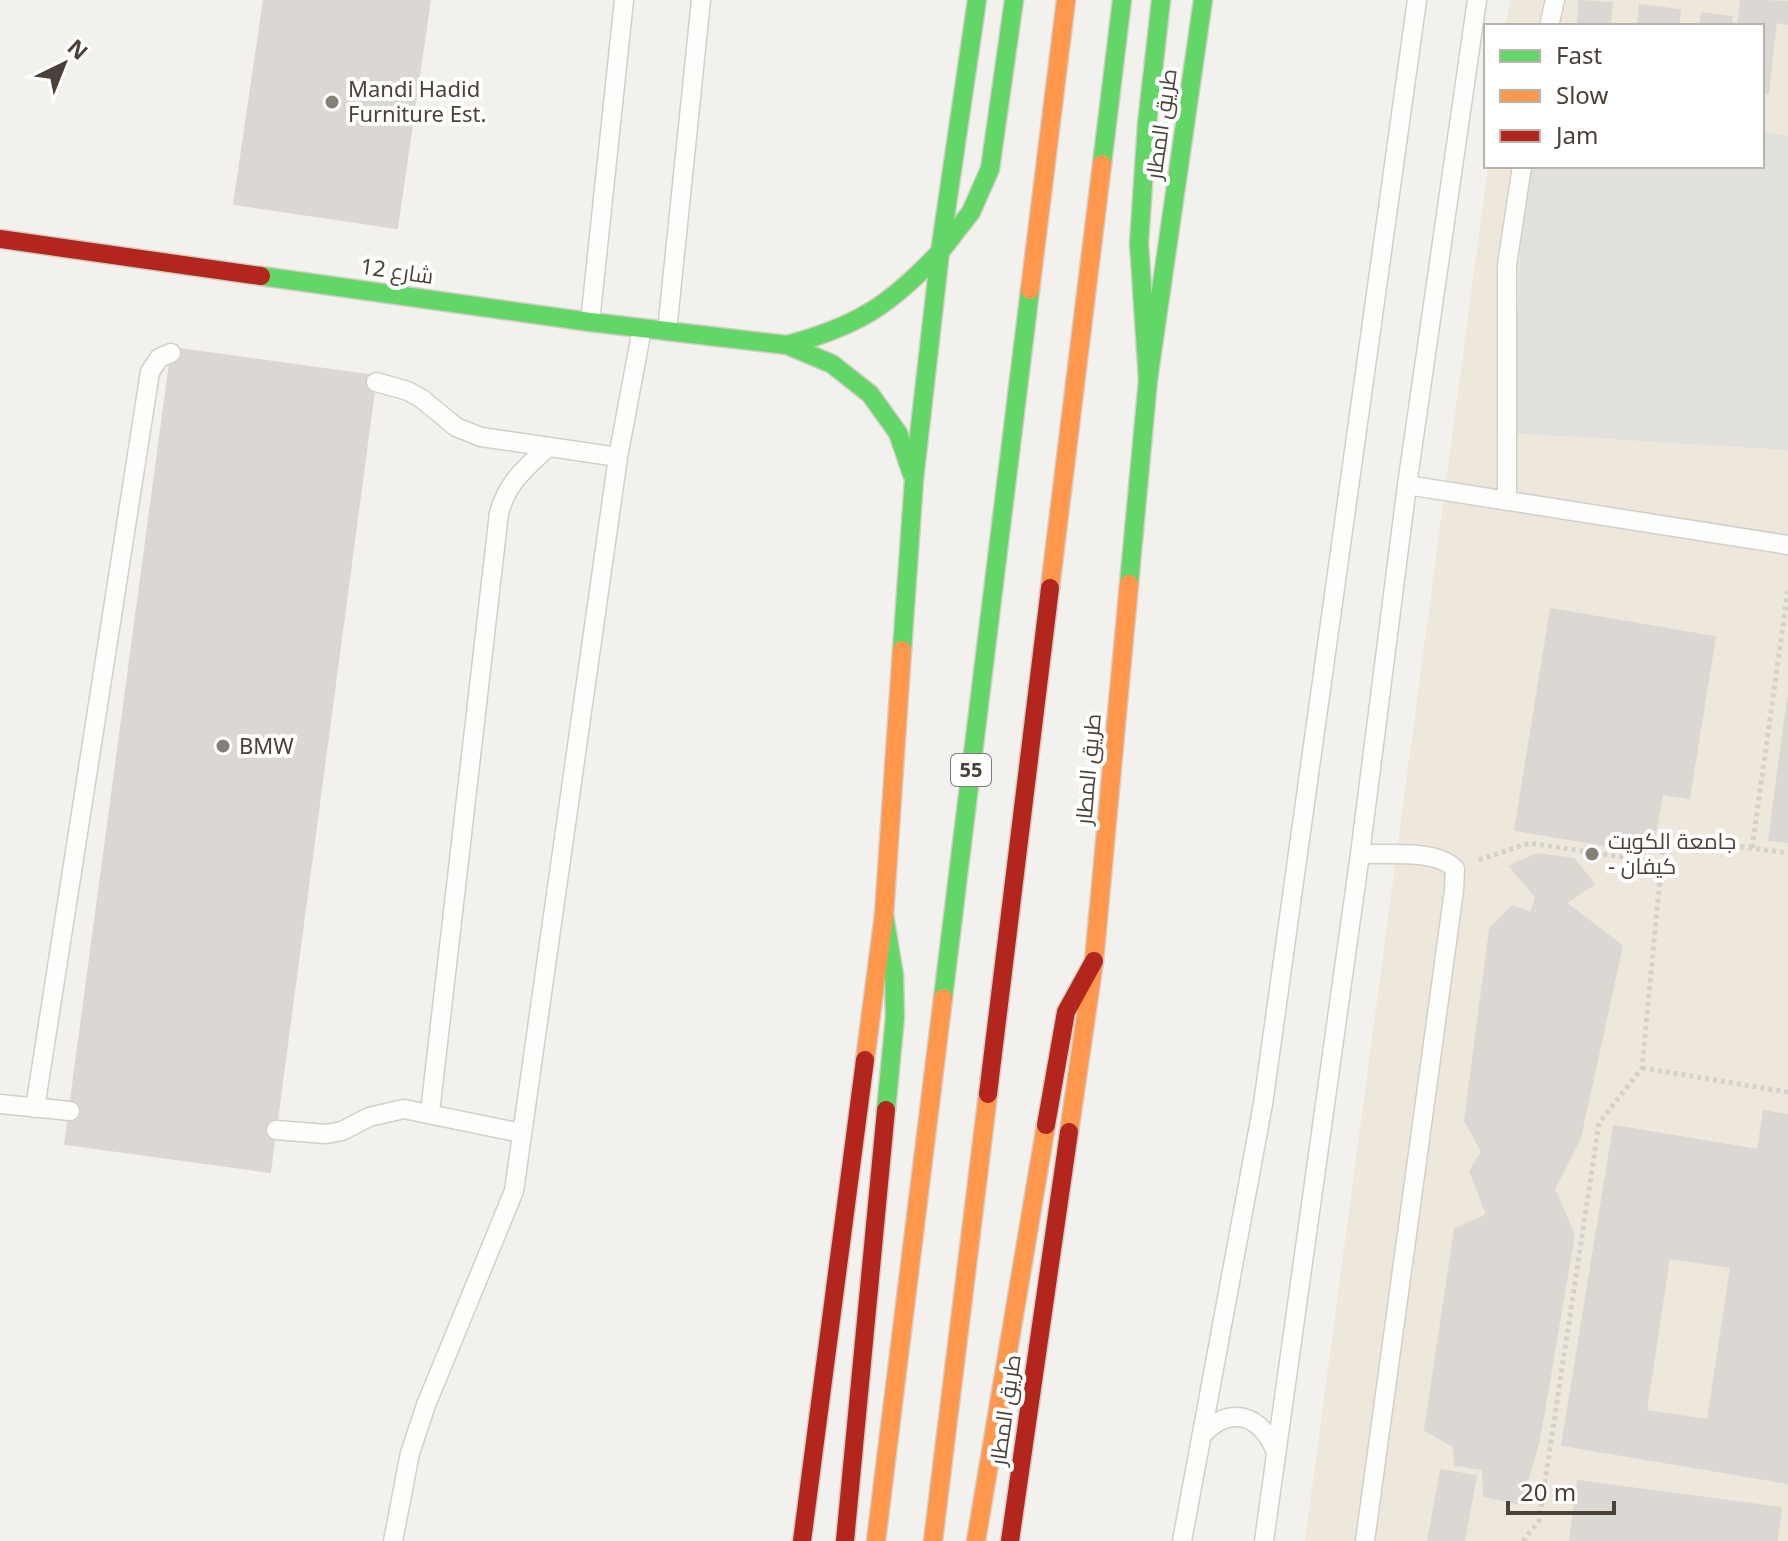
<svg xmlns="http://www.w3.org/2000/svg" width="1788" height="1541" font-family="'Noto Sans',Cairo,sans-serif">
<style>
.education{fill:#eee8dc}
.parking{fill:#e2e0dc}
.building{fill:#dbd8d4;stroke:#dbd8d3;stroke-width:2;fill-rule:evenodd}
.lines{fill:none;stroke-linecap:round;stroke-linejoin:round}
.lane-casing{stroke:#d1cfca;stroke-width:21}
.fast-casing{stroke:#d3cec4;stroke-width:21}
.slow-casing{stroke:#d3cec4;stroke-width:21}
.jam-casing{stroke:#d3cec4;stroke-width:21}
.path{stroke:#d3d1cb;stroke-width:5;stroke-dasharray:4 4;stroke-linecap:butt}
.lane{stroke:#fdfdfc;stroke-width:18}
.fast{stroke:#63d668;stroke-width:18}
.slow{stroke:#ff974d;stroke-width:18}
.jam{stroke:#b3261e;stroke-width:18}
.poi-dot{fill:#857f77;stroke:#fff;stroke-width:3}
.labels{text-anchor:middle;stroke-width:8;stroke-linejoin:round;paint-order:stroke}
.shield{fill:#fff;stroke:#807b74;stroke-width:2}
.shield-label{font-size:20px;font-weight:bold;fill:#4a4238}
.poi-label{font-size:22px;fill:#4a4238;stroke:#fff;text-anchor:start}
.street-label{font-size:22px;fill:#4a4238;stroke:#fff}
</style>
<rect width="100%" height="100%" fill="#f3f1ed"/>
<path class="education" d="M1510,0H1788V1541H1305L1488,166H1762V26H1506Z"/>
<path class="parking" d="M1762,133L1788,136V450L1511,433L1525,166H1762Z"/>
<path class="building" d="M264,0H430L397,228L234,204Z
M1741,0L1788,2V24L1776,22L1768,93H1762V26H1738Z
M1579,1L1612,3L1610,26H1578Z
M1640,5L1680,10L1678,26H1638Z
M1702,13L1732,17L1731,26H1700Z
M172,348L376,376L270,1172L65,1144Z
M1551,609L1715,637L1689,798L1662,794L1652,853L1515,830Z
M1788,698V842L1769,840Z
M1537,854L1574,859L1594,884L1566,903L1622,946L1580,1138L1554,1189L1574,1235L1539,1440L1521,1504L1484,1496L1483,1469L1455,1465L1454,1447L1425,1430L1455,1229L1487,1215L1470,1171L1482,1152L1465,1120L1490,929L1512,906L1531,913L1536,897L1510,866Z
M1764,1111L1788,1115V1483L1562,1445L1614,1126L1758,1150ZM1669,1258L1731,1267L1708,1420L1646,1411Z
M1441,1470L1476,1476L1464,1541H1428Z
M1578,1481L1781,1508L1777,1541H1570Z"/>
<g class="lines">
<g class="lane-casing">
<path id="lane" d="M1549,26L1555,0
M590,322L624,0
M667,331L701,0
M376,382L408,391L422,399L456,427L481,437L618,457
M1407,485L1788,545
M1507,501V265L1522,166
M1360,854C1386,855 1437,849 1455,869L1454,890L1365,1541
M0,1104L70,1111
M35,1108L150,372L159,358L171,353
M430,1112L499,513C508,481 525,469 548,447
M276,1130L326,1134L342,1131L369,1117L404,1109L521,1133
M1202,1435C1229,1405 1260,1414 1275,1450
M393,1541L410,1453L426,1405L514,1191L618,457L642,329
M1182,1541L1263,1104L1417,0
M1264,1541L1360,854L1407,485L1477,0"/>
</g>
<g class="fast-casing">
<path id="fast" d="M1102,164L1122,0
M940,252L971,212L990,169L1014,0
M261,276L590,322L787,345L832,364L870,394L898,433L912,474
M787,345C858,326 890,305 940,252
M1148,380L1139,243L1147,124L1161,0
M1129,584L1148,380L1203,0
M902,650L914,480L940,252L977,0
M884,915L894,975L895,1017L886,1110
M943,998L1030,290"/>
</g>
<g class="slow-casing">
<path id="slow" d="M1030,290L1066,0
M1050,588L1102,164
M865,1060L884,915L902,650
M1069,1132L1094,961L1129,584
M876,1541L943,998
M933,1541L988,1094
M976,1541L1046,1125"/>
</g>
<g class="jam-casing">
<path id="jam" d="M0,239L261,276
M988,1094L1050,588
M1046,1125L1066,1012L1094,961
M802,1541L865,1060
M845,1541L886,1110
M1010,1541L1069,1132"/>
</g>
<path class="path" d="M1752,848L1788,590
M1479,860L1529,843L1662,863
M1642,1068L1788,1092
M1523,1541L1539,1521L1599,1123L1642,1068L1664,836L1788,853"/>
<use href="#lane" class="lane"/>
<use href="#fast" class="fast"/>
<use href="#slow" class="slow"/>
<use href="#jam" class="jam"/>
</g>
<g class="poi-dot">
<circle cx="332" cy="102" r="8"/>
<circle cx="223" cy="746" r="8"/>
<circle cx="1592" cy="854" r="8"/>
</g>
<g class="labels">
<rect class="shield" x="951" y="754" width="40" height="32" rx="6"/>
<g class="shield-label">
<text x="971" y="777">55</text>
</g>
<g class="poi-label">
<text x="348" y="97">Mandi Hadid<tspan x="348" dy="25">Furniture Est.</tspan></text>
<text x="239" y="754">BMW</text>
<text x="1608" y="849">جامعة الكويت<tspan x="1608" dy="25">- كيفان</tspan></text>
</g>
<g class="street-label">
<text transform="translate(1161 124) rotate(-82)" y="8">طريق المطار</text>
<text transform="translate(397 271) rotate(8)" y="8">شارع 12</text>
<text transform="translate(1088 769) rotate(-85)" y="8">طريق المطار</text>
<text transform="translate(1005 1410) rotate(-82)" y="8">طريق المطار</text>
</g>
</g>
<rect x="1484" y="24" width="280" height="144" fill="#ffffff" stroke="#b7b3af" stroke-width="2"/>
<rect x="1500" y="50" width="40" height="12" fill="#63d668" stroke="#b7b3af" stroke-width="2"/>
<text x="1556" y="64" font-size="24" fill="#4a4238">Fast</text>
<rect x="1500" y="90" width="40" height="12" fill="#ff974d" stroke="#b7b3af" stroke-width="2"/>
<text x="1556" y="104" font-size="24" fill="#4a4238">Slow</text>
<rect x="1500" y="130" width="40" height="12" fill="#b3261e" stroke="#b7b3af" stroke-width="2"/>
<text x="1556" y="144" font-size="24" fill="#4a4238">Jam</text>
<g transform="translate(64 64) rotate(43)" stroke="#ffffff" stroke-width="6" paint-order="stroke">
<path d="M0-6L14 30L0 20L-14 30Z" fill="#4a4238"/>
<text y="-12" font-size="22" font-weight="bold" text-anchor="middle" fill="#4a4238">N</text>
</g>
<path d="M1508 1501v12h106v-12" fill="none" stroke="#4a4238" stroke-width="4"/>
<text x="1520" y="1501" font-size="24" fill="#4a4238" stroke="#ffffff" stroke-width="6" paint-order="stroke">20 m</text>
</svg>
